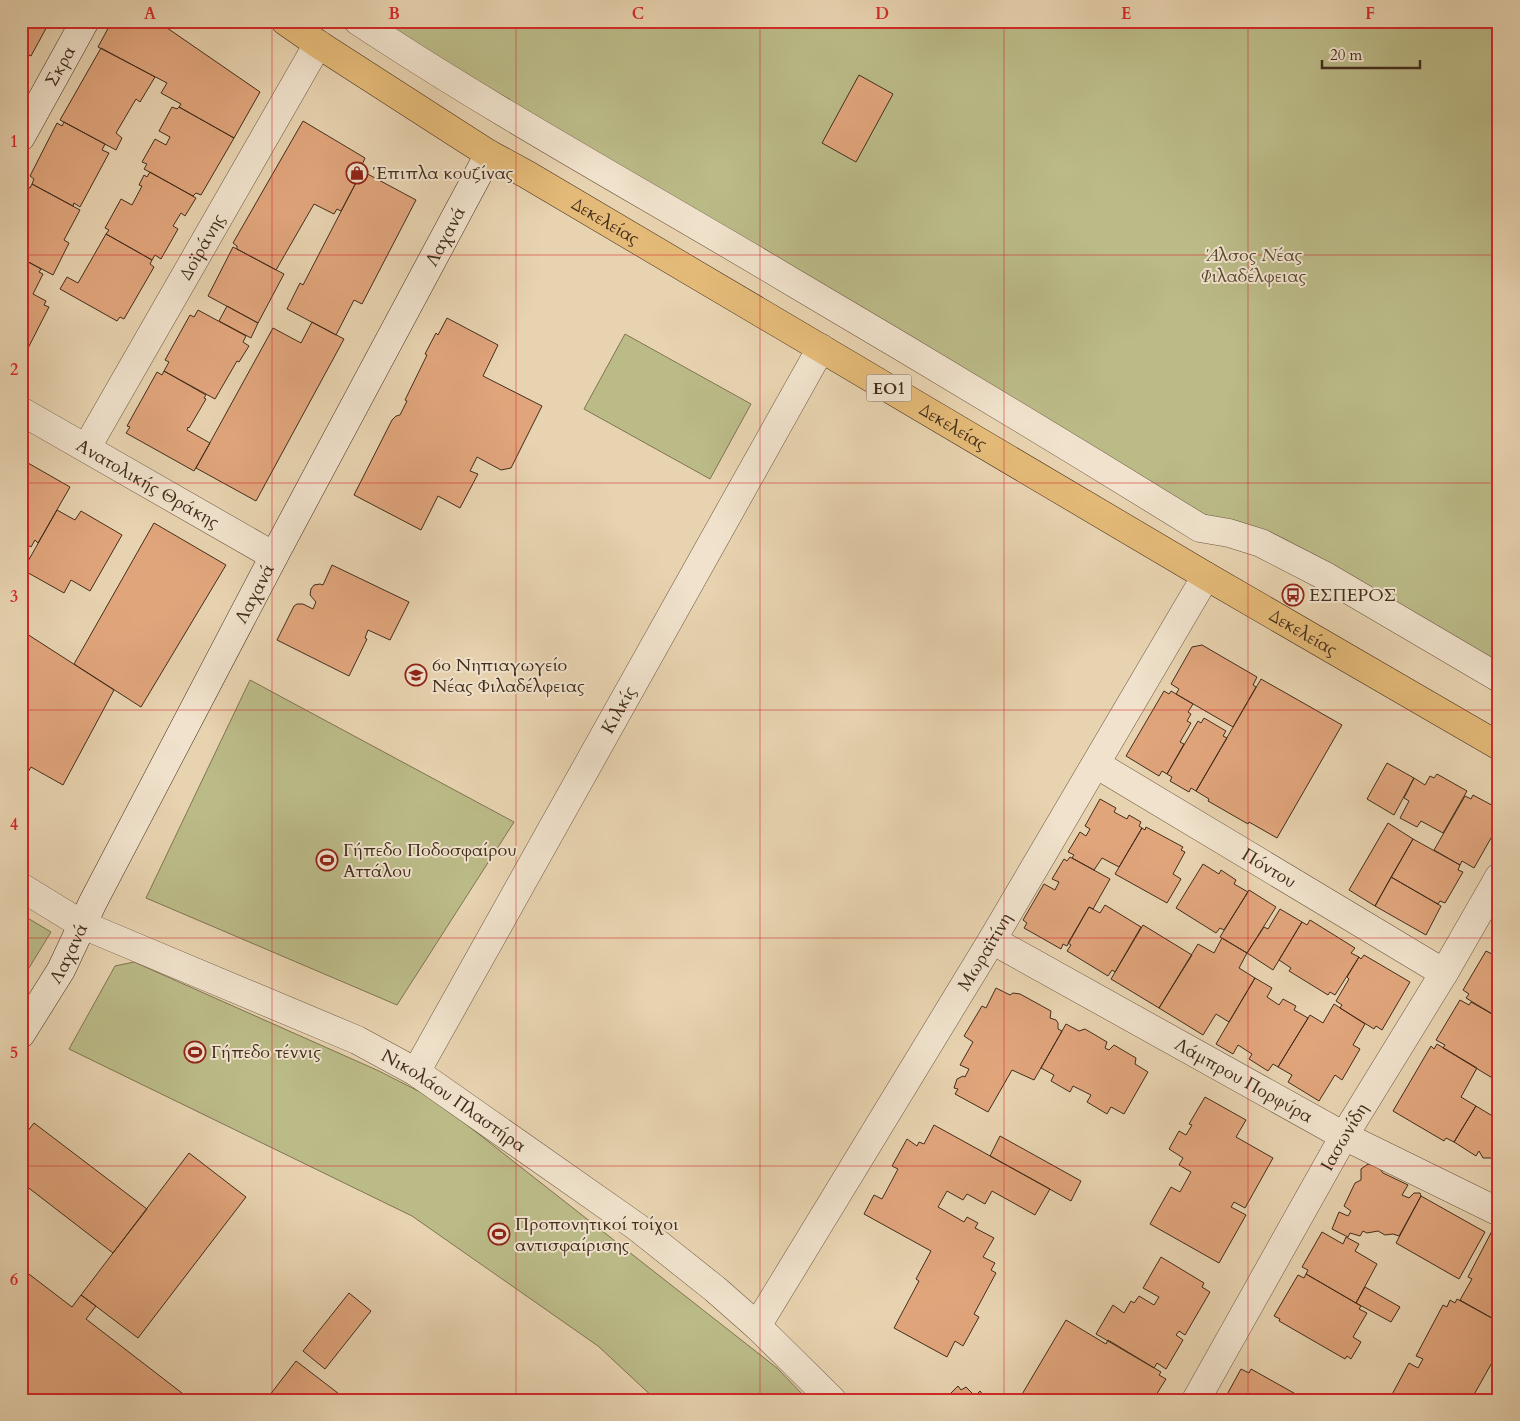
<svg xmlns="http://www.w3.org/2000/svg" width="1520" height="1421" font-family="Cardo,serif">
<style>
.green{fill:#bb8;stroke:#7f7452}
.building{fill:#e1a57c;stroke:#432d1c}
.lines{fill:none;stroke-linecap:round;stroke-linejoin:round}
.street-casing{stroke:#6c5641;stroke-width:29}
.secondary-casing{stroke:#432d1c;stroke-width:29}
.primary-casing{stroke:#432d1c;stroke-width:29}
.street{stroke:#f0e2cc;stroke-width:28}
.secondary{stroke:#f0e2cc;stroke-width:28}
.primary{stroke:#e4ba78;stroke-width:28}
.grid{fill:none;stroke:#d62828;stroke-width:1;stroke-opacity:0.55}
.labels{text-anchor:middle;stroke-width:4;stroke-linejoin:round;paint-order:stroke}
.shield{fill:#f0e2cc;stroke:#776351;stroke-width:1}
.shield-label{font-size:16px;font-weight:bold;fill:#432d1c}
.street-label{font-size:18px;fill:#432d1c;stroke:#f0e2cc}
.poi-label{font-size:18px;fill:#432d1c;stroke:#f0e2cc;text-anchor:start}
.park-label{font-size:18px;font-style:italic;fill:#5b4932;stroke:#f0e2cc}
.neatline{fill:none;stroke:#d62828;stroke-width:2}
.grid-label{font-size:16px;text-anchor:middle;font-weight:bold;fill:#d62828}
</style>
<rect width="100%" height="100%" fill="#e8d3b0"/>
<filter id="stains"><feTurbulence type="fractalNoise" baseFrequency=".004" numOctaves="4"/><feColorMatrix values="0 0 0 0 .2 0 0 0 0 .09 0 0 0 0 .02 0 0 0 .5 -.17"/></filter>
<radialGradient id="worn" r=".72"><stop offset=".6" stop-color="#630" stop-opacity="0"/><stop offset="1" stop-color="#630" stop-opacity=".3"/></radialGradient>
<path class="green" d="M372,21H1499V666L1284,539L1241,523L1204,520Z
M625,334L751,404L710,479L584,409Z
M250,680L514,822L397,1005L146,898Z
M21,914L51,932L21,981Z
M134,962L379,1071L434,1099L777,1368L808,1400H656L598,1346L412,1216L69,1049L115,966Z"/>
<path class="building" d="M21,21H50L31,56L29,55L21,68Z
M112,21H157L260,92L234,138L179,107L181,104L161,93L167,83L98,47Z
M101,48L155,77L140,102L136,99L116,133L122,138L116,150L60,120Z
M859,75L893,94L856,162L822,143Z
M172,107L177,109L179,107L234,138L201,195L196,193L193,196L144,169L147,164L142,162L155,139L166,145L170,137L159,131Z
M303,121L365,158L362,165L365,166L341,211L337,209L334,214L314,204L276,270L237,249V246L233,243Z
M64,122L105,144L102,150L109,153L80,207L74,203L73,206L32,184L34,179L30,176L57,123L62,126Z
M362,171L416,200L362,304L354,300L336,335L287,309L300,283L303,285Z
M150,172L196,198L185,216L181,213L173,226L178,229L161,259L155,255L152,260L106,234L109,230L105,228L121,199L132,205L142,186L139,185L144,175L147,177Z
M22,184L30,188L32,184L80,210L64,240L69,243L53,275L21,258V186Z
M106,234L152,260L150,264L154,267L124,319L120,317L117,321L60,289L67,277L78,283Z
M233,247L284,274L258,323L208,296Z
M21,258L41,269L39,272L43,274L33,294L46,301L44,305L49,307L23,358L21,357Z
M227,306L258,323L251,338L219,321Z
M198,310L246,336L243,342L249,346L239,362L237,361L215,399L164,371L169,362L165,360L190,315L194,317Z
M447,318L498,345L483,376L542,406L511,468L501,470L477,457L470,471L478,474L460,508L438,496L421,530L354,495L392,420L396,416L400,415L407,401L405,400L427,355L425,354L436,333L438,335Z
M312,322L344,339L256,501L196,468L273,328L301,343Z
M164,371L206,395L204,398L206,399L189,428L188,427L187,430L210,443L194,471L126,433L130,427L127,426L157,372L162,375Z
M21,459L70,487L38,543L35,540L31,547L21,541Z
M57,510L75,520L81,511L122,535L90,591L71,580L64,593L23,570Z
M154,523L226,565L141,707L74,664Z
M332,565L409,602L390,640L368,630L365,638L367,639L349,676L277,640L294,606L297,604H303L313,609L316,602L310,595L311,589L314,585L320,584L323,585Z
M27,634L114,690L63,785L31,767L28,772L21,768V645Z
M1202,645L1257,677L1253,685L1256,687L1233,727L1176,694L1179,689L1171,684L1192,647Z
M1261,679L1342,725L1277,838L1249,822L1248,824L1208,801L1209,799L1196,791Z
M1164,691L1169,694L1171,691L1193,704L1188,712L1191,714L1187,721L1191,723L1180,742L1184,744L1167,774L1162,771L1159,776L1126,756Z
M1204,718L1226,731L1223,736L1227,738L1196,791L1191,788L1189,792L1170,781L1172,777L1167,774L1198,721L1201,723Z
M1387,763L1414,778L1394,815L1367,799Z
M1437,774L1467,791L1443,833L1421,821L1417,827L1400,818L1409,801L1404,798L1414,778L1425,785L1430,776L1434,778Z
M1473,795L1499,809V824L1474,868L1462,861L1460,865L1434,850L1465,796L1471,799Z
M1100,799L1116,808L1114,812L1127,819L1129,815L1141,822L1139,826L1142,828L1119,867L1102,858L1094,870L1072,858L1074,855L1068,852L1080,832L1086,836L1090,829L1085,826Z
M1388,823L1413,839L1375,906L1349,890Z
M1146,827L1183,847L1181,850L1185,852L1173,874L1181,879L1167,903L1115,874L1142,828L1145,830Z
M1413,839L1460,865L1458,870L1463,872L1445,903L1440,901L1438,904L1391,877Z
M1070,857L1110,879L1093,909L1089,907L1067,946L1063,944L1061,949L1024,928L1027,923L1023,920L1044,884L1055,890L1059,882L1052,879L1064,859L1067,861Z
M1203,864L1219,874L1221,870L1236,880L1234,884L1248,892L1224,930L1220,928L1216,933L1176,908Z
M1391,877L1441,906L1426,935L1375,906Z
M1249,890L1276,907L1247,953L1220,937Z
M1105,905L1141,927L1115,972L1112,970L1108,976L1067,951L1071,945L1068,943L1089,907L1100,913Z
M1280,909L1302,922L1273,970L1247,953L1264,927L1268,929Z
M1310,920L1355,948L1351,953L1359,957L1335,995L1330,992L1328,995L1289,971L1291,968L1279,960L1302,922L1307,925Z
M1143,925L1192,955L1159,1008L1111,979Z
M1222,938L1247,953L1239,968L1255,978L1229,1022L1216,1014L1203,1035L1159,1008L1198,944L1214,953Z
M1486,951L1492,954L1493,951L1499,955V1018L1466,998L1469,994L1463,990Z
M1364,955L1410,982L1382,1030L1376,1026L1374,1029L1340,1008L1342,1005L1336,1001L1349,979L1347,977L1359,957L1361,959Z
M1255,978L1272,988L1267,997L1279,1005L1283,999L1296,1006L1294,1010L1308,1018L1278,1067L1273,1064L1268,1071L1249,1059L1252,1054L1238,1045L1233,1054L1216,1044Z
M996,988L1010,995L1013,993L1020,994L1051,1011L1050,1018L1056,1020L1058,1023V1029L1062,1031L1034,1080L1012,1070L988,1112L955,1094L958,1089L954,1088L957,1079L963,1076L965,1077L969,1069L960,1065L973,1042L964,1036L982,1006L986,1008Z
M1460,1000L1469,1005L1471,1002L1499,1018V1075L1497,1074L1494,1079L1443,1048L1445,1045L1436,1040Z
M1334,1004L1365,1024L1353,1045L1360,1049L1342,1080L1335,1075L1319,1101L1288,1082L1292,1075L1278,1067L1310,1015L1323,1023Z
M1066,1024L1079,1031L1085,1029L1107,1042L1105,1048L1109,1050L1114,1045L1136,1058L1135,1064L1148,1072L1124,1114L1111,1107L1107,1114L1087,1102L1091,1095L1073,1086L1070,1092L1051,1081L1054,1075L1041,1068Z
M1437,1044L1477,1068L1461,1097L1476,1106L1454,1142L1446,1138L1444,1141L1393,1111L1431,1046L1434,1049Z
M1205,1097L1246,1120L1236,1137L1273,1158L1245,1208L1234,1202L1231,1207L1246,1215L1219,1263L1150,1224L1171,1187L1180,1192L1191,1172L1179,1165L1183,1158L1169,1149L1179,1131L1186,1135L1192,1125L1189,1124Z
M1476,1106L1499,1120V1128L1497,1131L1499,1132V1161L1492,1157L1491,1158H1483L1479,1151L1476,1156L1454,1142Z
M34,1123L147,1209L113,1253L21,1182V1140Z
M934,1125L1050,1189L1035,1215L992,1191L985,1204L967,1194L963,1200L947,1191L938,1207L964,1222L967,1217L978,1223L975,1228L994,1238L983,1257L995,1263L991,1270L996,1273L974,1314L979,1317L963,1346L955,1341L947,1357L894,1328L919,1281L916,1279L931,1251L864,1214L874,1195L882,1199L898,1169L892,1166L907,1139L917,1146L919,1142L924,1144Z
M1000,1136L1081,1181L1071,1201L990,1156Z
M189,1153L246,1197L138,1338L81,1295Z
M1368,1164L1377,1165L1383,1173L1408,1185L1402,1195L1409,1198L1414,1193H1420L1421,1196L1399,1236L1393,1234L1385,1235L1378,1231L1367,1233L1363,1231L1360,1236L1350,1233L1348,1237L1332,1229L1339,1212L1348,1216L1351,1211L1344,1206L1355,1183L1361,1180V1169Z
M1421,1196L1485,1232L1459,1279L1396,1243Z
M1492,1231L1499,1234V1322L1460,1300L1472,1279L1468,1277Z
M1322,1232L1343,1244L1346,1237L1359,1244L1355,1251L1377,1264L1356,1303L1306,1274L1308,1270L1302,1267Z
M1161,1257L1204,1283L1202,1287L1210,1292L1185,1335L1179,1331L1176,1335L1183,1340L1166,1369L1157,1363L1154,1368L1096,1334L1113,1305L1124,1313L1131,1301L1134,1303L1139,1296L1154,1305L1159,1297L1143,1288Z
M21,1268L72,1307L81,1295L96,1306L86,1319L191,1400H21V1340L22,1339L21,1338Z
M1306,1274L1361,1306L1359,1309L1367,1313L1353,1337L1361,1342L1351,1359L1347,1356L1345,1359L1279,1321L1280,1319L1274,1316L1298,1275L1304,1278Z
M1365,1287L1400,1307L1391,1322L1356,1303Z
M349,1293L371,1311L325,1369L303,1351Z
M1457,1299L1499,1322V1350L1471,1400H1389L1409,1363L1418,1368L1423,1359L1416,1356L1443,1305L1447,1307L1450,1300L1455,1303Z
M1066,1320L1106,1344L1108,1340L1161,1372L1159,1375L1166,1379L1153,1400H1027L1021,1396Z
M296,1361L347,1400H266Z
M1241,1369L1249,1373L1251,1369L1301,1397L1300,1400H1224Z
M958,1386L961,1390L966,1387L975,1396L980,1391L987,1400H944Z"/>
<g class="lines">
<g class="street-casing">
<g id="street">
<path d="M358,21C500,115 649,196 794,283C930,363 1066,445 1200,528L1229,533L1261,543L1327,577L1499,678"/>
<path id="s1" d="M21,411L274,556"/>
<path id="s2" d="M87,447L318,44"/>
<path id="s3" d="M1096,764L1444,973"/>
<path id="s4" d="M21,887L83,925L357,1040L416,1072L637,1227L715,1289L757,1326L832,1400"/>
<path id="s5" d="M992,940L1344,1136L1499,1212"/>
<path id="s6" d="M416,1072L821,348"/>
<path id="s7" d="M757,1326L992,940L1206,576"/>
<path id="s8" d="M1196,1400L1344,1136L1444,973L1499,877"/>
</g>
</g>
<g class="secondary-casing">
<g id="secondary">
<path id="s9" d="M21,137L85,21"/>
<path id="s10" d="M21,1034L61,970L93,902L274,556L489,154"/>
</g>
</g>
<g class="primary-casing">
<g id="primary">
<path id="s11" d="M285,21L318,44L467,140L489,154L526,174L1206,576L1499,746"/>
</g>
</g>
<use href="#street" class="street"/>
<use href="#secondary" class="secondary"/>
<use href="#primary" class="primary"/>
</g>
<path class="grid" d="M272,21V1400M516,21V1400M760,21V1400M1004,21V1400M1248,21V1400M21,255H1499M21,483H1499M21,710H1499M21,938H1499M21,1166H1499"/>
<defs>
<g id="shop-ring" transform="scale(1.125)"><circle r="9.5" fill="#f0e2cc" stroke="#8f2418" stroke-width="1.5"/><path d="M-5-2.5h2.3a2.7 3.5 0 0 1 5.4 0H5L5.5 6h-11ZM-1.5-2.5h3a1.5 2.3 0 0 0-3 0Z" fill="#8f2418"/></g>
<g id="bus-ring" transform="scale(1.125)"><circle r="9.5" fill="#f0e2cc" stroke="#8f2418" stroke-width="1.5"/><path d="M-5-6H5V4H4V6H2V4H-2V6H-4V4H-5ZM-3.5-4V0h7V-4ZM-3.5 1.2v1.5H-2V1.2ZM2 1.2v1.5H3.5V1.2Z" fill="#8f2418"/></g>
<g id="school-ring" transform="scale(1.125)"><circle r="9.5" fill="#f0e2cc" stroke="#8f2418" stroke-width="1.5"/><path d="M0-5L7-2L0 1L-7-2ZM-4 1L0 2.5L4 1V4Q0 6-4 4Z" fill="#8f2418"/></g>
<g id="stadium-ring" transform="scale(1.125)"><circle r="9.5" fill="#f0e2cc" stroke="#8f2418" stroke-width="1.5"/><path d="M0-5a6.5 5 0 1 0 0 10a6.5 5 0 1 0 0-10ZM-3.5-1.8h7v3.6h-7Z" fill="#8f2418"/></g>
</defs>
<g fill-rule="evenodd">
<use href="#shop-ring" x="357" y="173"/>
<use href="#bus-ring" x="1293" y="595"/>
<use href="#school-ring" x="416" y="675"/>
<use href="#stadium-ring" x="327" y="860"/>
<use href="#stadium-ring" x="195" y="1052"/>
<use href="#stadium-ring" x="499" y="1234"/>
</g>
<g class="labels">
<rect class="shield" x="866.5" y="374.5" width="45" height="27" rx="4"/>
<g class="shield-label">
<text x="889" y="394">ΕΟ1</text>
</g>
<g class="street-label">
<text dy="6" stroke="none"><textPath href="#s9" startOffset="81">Σκρα</textPath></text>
<text dy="6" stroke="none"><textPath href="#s11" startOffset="378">Δεκελείας</textPath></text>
<text dy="6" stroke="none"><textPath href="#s10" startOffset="904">Λαχανά</textPath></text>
<text dy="6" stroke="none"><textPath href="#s2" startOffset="231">Δοϊράνης</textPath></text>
<text dy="6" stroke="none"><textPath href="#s11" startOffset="782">Δεκελείας</textPath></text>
<text dy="6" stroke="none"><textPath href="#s1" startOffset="146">Ανατολικής Θράκης</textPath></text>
<text dy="6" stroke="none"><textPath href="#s10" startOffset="499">Λαχανά</textPath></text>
<text dy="6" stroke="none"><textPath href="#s11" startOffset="1188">Δεκελείας</textPath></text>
<text dy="6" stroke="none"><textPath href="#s6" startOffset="415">Κιλκίς</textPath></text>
<text dy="6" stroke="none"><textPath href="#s3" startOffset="202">Πόντου</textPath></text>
<text dy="6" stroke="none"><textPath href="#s7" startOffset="438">Μωραϊτίνη</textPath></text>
<text dy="6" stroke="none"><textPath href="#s10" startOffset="94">Λαχανά</textPath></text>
<text dy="6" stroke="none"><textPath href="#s5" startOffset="288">Λάμπρου Πορφύρα</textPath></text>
<text dy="6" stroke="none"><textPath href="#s4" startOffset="484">Νικολάου Πλαστήρα</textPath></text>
<text dy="6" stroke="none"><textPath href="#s8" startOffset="302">Ιασωνίδη</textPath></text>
</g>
<g class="poi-label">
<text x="373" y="179">Έπιπλα κουζίνας</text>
<text x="1309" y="601">ΕΣΠΕΡΟΣ</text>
<text x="432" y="671">6ο Νηπιαγωγείο<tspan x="432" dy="21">Νέας Φιλαδέλφειας</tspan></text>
<text x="343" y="856">Γήπεδο Ποδοσφαίρου<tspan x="343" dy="21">Αττάλου</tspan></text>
<text x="211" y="1058">Γήπεδο τέννις</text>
<text x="515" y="1230">Προπονητικοί τοίχοι<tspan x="515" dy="21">αντισφαίρισης</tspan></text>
</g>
<g class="park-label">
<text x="1254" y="261">Άλσος Νέας<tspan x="1254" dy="21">Φιλαδέλφειας</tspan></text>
</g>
</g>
<rect width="1520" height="1421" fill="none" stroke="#e8d3b0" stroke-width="55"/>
<path d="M1322 60v8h98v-8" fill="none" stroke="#432d1c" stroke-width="2.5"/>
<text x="1330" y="60" font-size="15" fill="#432d1c" stroke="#f0e2cc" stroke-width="4" paint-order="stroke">20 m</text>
<rect x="28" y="28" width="1464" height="1366" class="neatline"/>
<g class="grid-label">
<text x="150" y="19">A</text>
<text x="394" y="19">B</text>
<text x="638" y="19">C</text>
<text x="882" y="19">D</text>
<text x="1126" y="19">E</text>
<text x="1370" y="19">F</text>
<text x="14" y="147">1</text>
<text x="14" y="375">2</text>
<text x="14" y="602">3</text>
<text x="14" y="830">4</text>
<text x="14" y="1058">5</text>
<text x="14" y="1285">6</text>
</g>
<rect width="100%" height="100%" filter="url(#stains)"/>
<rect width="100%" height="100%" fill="url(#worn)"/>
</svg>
